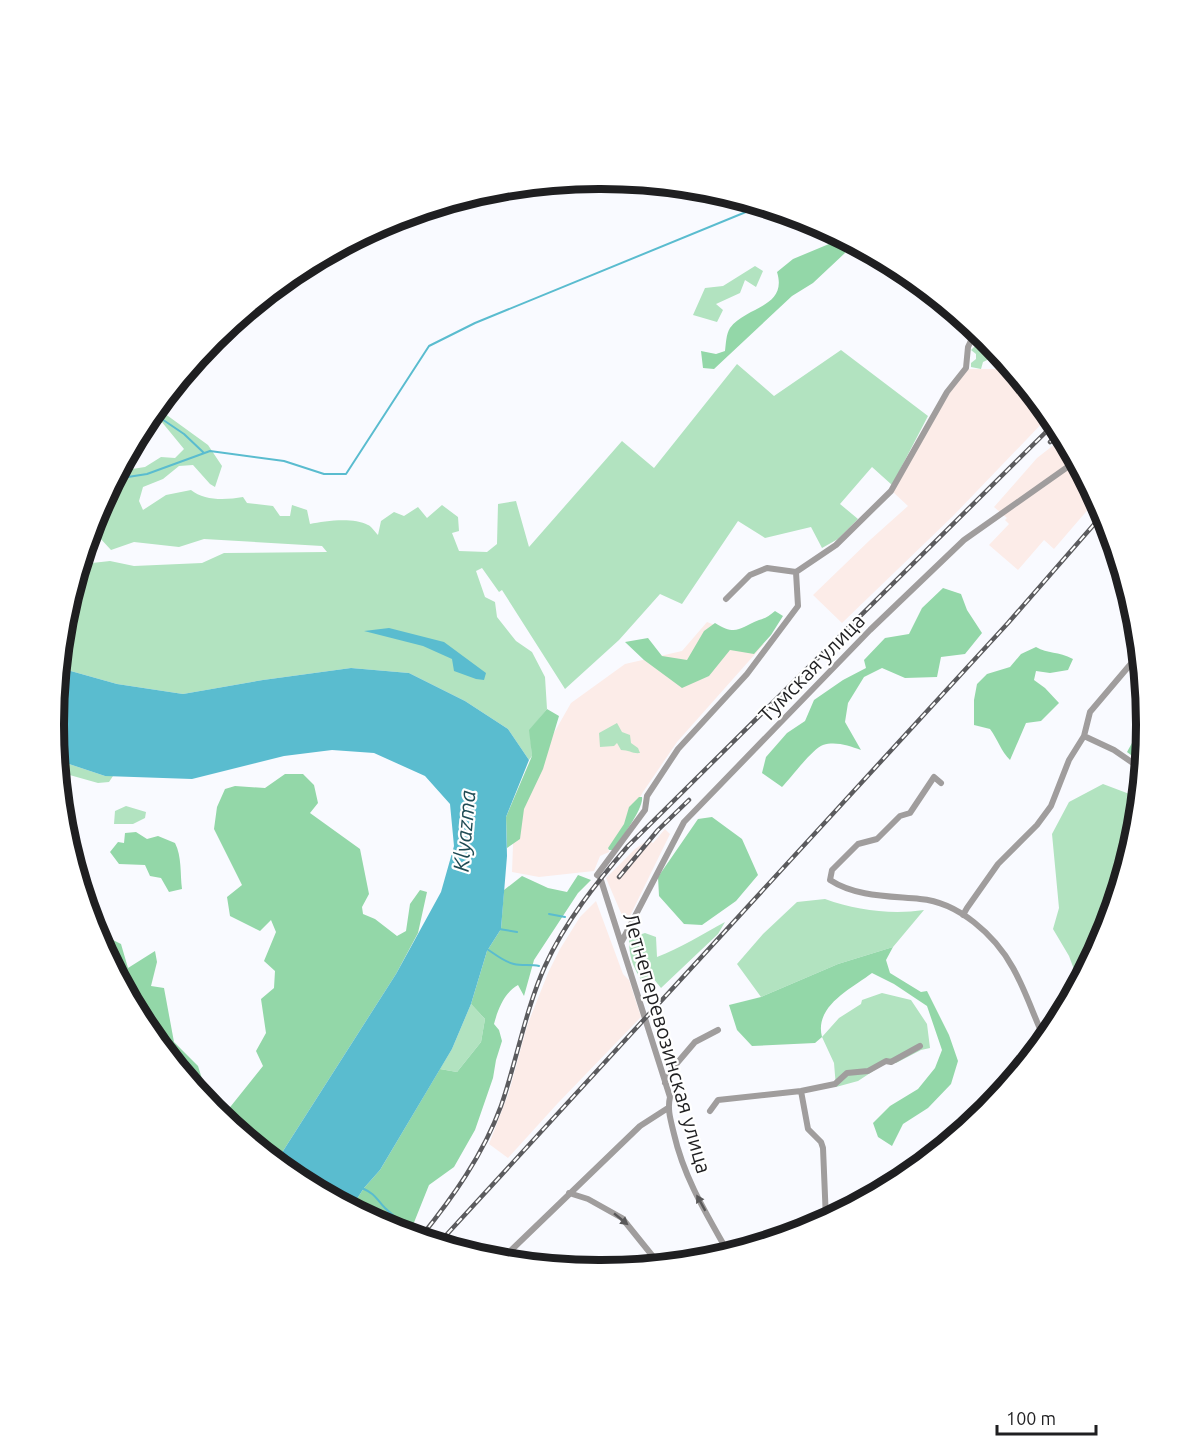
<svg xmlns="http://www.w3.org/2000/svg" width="1201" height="1449" font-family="Ubuntu,sans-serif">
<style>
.industrial{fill:#fcece8}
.green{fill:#b2e3c0}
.forest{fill:#93d7a8}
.water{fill:#5abccf}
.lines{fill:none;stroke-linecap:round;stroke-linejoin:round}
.stream{stroke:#5abccf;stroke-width:2}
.minor{stroke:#a09d9d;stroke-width:6}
.rail-casing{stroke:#5b5b5e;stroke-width:4.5}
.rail{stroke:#fff;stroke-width:2;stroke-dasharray:7;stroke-linecap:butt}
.oneway{fill:#595859}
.labels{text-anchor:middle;stroke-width:4.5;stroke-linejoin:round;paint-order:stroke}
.street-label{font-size:21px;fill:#1f1f21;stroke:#fff}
.water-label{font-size:22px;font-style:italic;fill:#204c55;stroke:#fff}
.rim{fill:none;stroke:#1f1f21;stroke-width:8}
</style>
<rect width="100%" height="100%" fill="#f9faff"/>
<path class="industrial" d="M969,369H1012L1050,415L953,516L842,623L813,595L870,540L908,506L893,492L954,385Z
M1064,437L1097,499L1054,549L1044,540L1018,570L989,545L1009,524L1005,520L1007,518L994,507L1037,458Z
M707,622L764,644L677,742L643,792L614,843L608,848L609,852L600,856L594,871L539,877L512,872L514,819L538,761L571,703L625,664L682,651Z
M665,829L670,834L629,918L624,920L606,878L635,849L648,840L653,843Z
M596,901L623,974L629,980L641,1017L558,1103L508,1158L489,1144L509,1092L527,1026L548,973L560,949L580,917Z"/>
<path class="green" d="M755,266L763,271L756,287L745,280L740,293L716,304L723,310L717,322L693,315L705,288L723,286Z
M988,340L1000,354L983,362L981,369L971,367V363L976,359V354L971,350L976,345H982Z
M841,350L928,416L892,485L872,467L840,504L858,519L838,539L822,548L811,527L765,538L738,521L682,604L660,594L619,640L565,689L502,590L499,592L482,568L476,571L485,597L495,602L497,617L516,641L532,652L545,677L547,709L530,730L532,756L529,760L508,729L465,701L409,673L351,668L263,680L183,694L117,684L60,668L64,626L66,625L65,617L83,564L110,561L134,566L202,563L224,553L327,552L322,546L204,539L179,547L134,542L111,550L99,537L88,541L93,523L101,517L105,503L103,501L119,471L145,467L161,457L175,458L184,449L161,421L151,415L157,408L208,445L222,466L215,487L210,484L193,465L179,466L163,479L143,487L139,501L143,510L166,495L191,490C204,501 226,500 243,497L247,503L273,506L280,516H290L292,505L307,510L310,524C325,521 353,517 368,525C371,526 375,532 378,535L381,521L394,512L404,516L418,507L427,518L442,505L458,517L459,531L452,533L459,551L487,552L497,544L498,504L516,501L529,547L622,441L654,468L737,364L774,396Z
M617,723L622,732L630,735L631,743L638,748L640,753C633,754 629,750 621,750L617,743L614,746L600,747L599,733Z
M57,760L105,776H113L109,782L98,783L59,772Z
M1103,784L1140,798L1136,831L1105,934L1079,983L1069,956L1053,929L1059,908L1052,834L1069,802Z
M126,806L146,812L145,818L133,824H114L115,811Z
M825,899C856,910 891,915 924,910L893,947L838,964L761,997L737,964L763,934L797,902Z
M725,922L718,934L661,988L653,978L644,984C633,967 629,958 629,938L645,933L656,937L657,957C680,948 703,934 725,922Z
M882,993L911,1000L927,1024L930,1048L921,1050L896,1063L887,1062L858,1081L836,1087L834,1063L822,1037L839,1018L861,1004L862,1000Z
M471,1004L485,1019L481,1042L457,1072L440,1069L452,1049Z"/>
<path class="forest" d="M838,235L844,238L841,240L845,253L813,283L792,296L714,369L703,368L701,351L716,354L725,351C726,344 726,334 730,328C746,306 788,308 777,272L793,259L829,244Z
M943,588L961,594L967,610L982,633L965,654L941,657L937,677L905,678L882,668L864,677L848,703L845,722L861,750C849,746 836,741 823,745C812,749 791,778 782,787L762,773L766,757L787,733L805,721L814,700L843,680L866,668L864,660L885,638L909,634L922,608Z
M775,611L783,616L771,635L754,654L730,650L709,676L682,688L644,660L625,642L648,638L662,656L687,660L704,631L715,623C737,637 740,627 759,620C766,618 769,616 775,611Z
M1036,647C1048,654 1058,651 1073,659L1068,670L1050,673L1036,671L1034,680L1045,688L1059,703L1041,721L1026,723L1010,760C1001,751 998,740 990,729L974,725V700L977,684L987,674L1010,667L1021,654Z
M547,709L559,716L543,769L524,809L520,839L507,848L506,817L532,756L529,730Z
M1143,731L1146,733L1143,764L1127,752L1138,732Z
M285,774H303L314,785L318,803L310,813L360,849L369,894L362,907L363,914L375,919L397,936L406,931L410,904L420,890L427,892L418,933L396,974L276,1162L214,1111L146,1028L136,1008L149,1017L131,989L128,993L95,933L90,916L95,918L105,936L121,944L128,968L155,951L157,962L151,986L164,988L174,1042L198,1066L208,1098L223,1116L263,1066L256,1051L266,1033L261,999L274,988L275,971L264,961L276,932L271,920L260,931L230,916L227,897L242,885L214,829L217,807L225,789L235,786L265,788Z
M639,797H642C644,808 621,839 613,850H609L608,848L624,824L629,807Z
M712,817L742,839L758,875L736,901L702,925L684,924L659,896L658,877L698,819Z
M136,832L147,839L158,836L175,843C182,857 180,873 182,889L169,892L161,878L150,876L145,865L119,864L110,852L118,842L124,843L125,833Z
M578,875L591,880L578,893L534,960L524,996L518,985C504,993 498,1009 494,1024L499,1030L502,1041L496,1060L493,1078L475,1130L454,1167L429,1185L409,1235L393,1222L385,1226L351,1208L364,1188L380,1170L440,1069L457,1072L481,1042L485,1019L471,1004L487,951L501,929L504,890L522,876L548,888L567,892Z
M893,947L886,960L890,973L921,992L927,991L949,1035L958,1061L951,1084L928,1108L903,1124L892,1146L878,1137L873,1123L890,1106L918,1089L935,1068L942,1050L927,1006L894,984L872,973C851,989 814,1006 822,1037L815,1043L752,1046L737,1030L729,1005L761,997L838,964Z"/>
<path class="water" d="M389,628L444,642L486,673L484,680L476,679L454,671L452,659L423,646L364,631Z
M60,668L117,684L183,694L263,680L351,668L409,673L465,701L508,729L529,760L506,817L507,856L501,929L487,951L471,1004L452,1049L380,1170L364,1188L351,1208L297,1179L276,1162L396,974L441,892L454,846L450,804L425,776L374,753L332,750L284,756L192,779L105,776L57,760L54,724Z"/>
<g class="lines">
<path class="stream" d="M153,413L184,434L204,453
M115,479L147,474L210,451L284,461L324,474H346L429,346L475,323L763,205
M549,914L565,917
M499,929L517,932
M487,949C495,954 504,962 514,964C522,966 531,964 539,966
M362,1188C377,1195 375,1198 385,1208C391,1214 398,1218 404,1225"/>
<path class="minor" d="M726,599L750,575L767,568L796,572
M1084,736L1114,750L1143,770
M941,783L934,777L910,813L900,816L877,839L858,844L832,870L830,880C856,897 890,896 920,899C958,902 995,935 1013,968C1026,991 1034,1017 1045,1040
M963,915L967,908L998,864L1037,825L1051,806L1069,760L1084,736L1090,712L1140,653
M621,943L684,822L870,630L964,540L1076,461
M665,1083L672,1069L695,1042L718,1030
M801,1091L808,1129L821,1142L823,1148L826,1220
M710,1111L718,1100L801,1091L835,1084L847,1073L868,1071L886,1061L891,1062L920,1046
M954,1138L965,1118L997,1098
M569,1193L588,1199L622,1218L655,1259L665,1262L729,1254
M729,1254C707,1215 684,1178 674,1134C671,1121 667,1110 670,1097L600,877L597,875L645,810L647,796L678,749L747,674L798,606L796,572L836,545L891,491L947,392L966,368L968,347L976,330
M500,1261L640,1126L668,1108"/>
<g class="rail-casing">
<path id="rail" d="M1050,442L1061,432
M619,877L658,830L689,800
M420,1238C453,1197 483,1155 501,1106C517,1060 525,1011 545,966C565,922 596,883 628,846L1056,422
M438,1244L1008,623L1104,513"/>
</g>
<use href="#rail" class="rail"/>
</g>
<defs><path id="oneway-solid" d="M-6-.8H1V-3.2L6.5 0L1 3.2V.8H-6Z" transform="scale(1.5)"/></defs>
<g class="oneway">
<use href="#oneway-solid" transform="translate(701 1203) rotate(-119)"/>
<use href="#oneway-solid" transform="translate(621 1219) rotate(39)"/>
</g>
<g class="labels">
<g class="street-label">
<text transform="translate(812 668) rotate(-46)" y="7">Тумская улица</text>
<text transform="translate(667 1043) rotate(74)" y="7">Летнеперевозинская улица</text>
</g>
<g class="water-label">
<text transform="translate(464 831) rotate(-85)" y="8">Klyazma</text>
</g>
</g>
<path d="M0 0H1201V1449H0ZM599 189H601A535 535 0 0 1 1136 724V725A535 535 0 0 1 601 1260H599A535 535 0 0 1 64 725V724A535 535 0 0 1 599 189Z" fill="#fff" fill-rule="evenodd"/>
<path class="rim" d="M599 189H601A535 535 0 0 1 1136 724V725A535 535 0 0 1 601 1260H599A535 535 0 0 1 64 725V724A535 535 0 0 1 599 189Z"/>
<path d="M997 1425v9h99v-9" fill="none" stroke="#1f1f21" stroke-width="3"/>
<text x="1006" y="1425" font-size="18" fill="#1f1f21" stroke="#ffffff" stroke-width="4.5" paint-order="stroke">100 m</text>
</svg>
